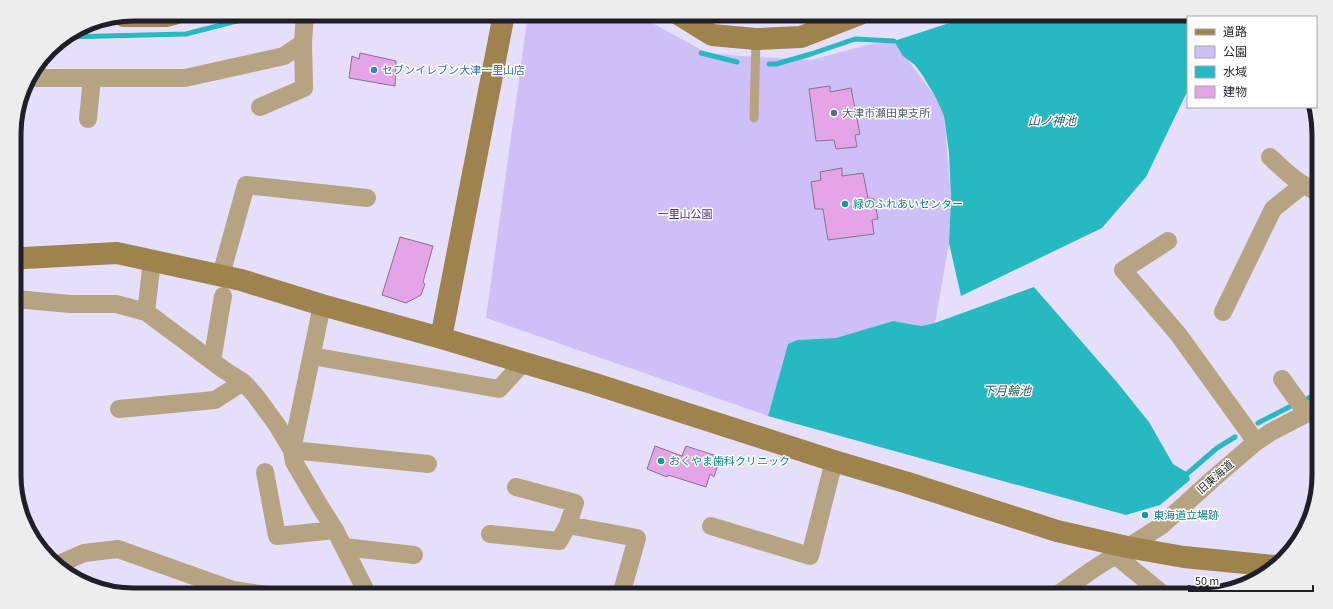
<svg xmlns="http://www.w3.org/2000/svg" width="1333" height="609" font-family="'Source Sans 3','Noto Sans JP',sans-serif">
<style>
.green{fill:#cebff8}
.water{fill:#27b9c1}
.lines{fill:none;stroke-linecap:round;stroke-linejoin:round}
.stream{stroke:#27b9c1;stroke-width:5}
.building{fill:#e4a4e7;stroke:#867286}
.lane{stroke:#b5a381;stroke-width:9}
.street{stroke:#b5a381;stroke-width:18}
.secondary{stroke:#9e834e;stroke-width:22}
.shop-dot{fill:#3f7fe0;stroke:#fff;stroke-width:1.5}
.service-dot{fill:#5c6f8a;stroke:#fff;stroke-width:1.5}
.culture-dot{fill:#0f9aa8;stroke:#fff;stroke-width:1.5}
.labels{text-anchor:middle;stroke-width:3;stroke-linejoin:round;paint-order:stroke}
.shop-label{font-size:11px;fill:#366cbe;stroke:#fff;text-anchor:start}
.service-label{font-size:11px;fill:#4e5e75;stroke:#fff;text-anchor:start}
.culture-label{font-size:11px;fill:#0d838f;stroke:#fff;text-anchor:start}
.park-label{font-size:11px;fill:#4c2984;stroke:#fff}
.street-label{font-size:11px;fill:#201e28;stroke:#fff}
.water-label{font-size:12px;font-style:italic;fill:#225a5d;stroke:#fff}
.rim{fill:none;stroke:#201e28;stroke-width:5}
</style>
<rect width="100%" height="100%" fill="#e6dffb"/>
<path class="green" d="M528,14H636L707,53L741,56L811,60L867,45L894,41L936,98L944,116L951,198L949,243L935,323L921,326L893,321L836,338L797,340L788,344L768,416L486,318Z"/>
<path class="water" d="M977,14H1199L1214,17H1188V90L1146,177L1102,228L961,296L949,243L951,198L949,153L944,116L936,98L923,76L915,65L903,56L894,41Z
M1034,287L1116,381L1149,422L1173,464L1188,473L1190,480L1160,505L1126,515L768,416L788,344L797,340L836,338L893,321L921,326L935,323Z"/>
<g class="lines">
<path class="stream" d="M65,37L186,34L264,14
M701,53L737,62
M769,64H776L811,54L855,39L894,41
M1307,399L1319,392
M1258,423L1293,405
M1188,473L1217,448L1235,437"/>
</g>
<path class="building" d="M360,53L396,61L395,86L349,78L352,56L359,59Z
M830,86V92L851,88L860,134L855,135L857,147L836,149L834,140L816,141L809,89Z
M842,168V176L863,173L868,198L874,199L878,219L872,220L874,234L828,240L823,209H815L811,182L821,180L820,172Z
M400,237L433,246L423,282L425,284L421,295L406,303L382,295Z
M655,446L682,456L686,446L720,457L714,477L710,474L706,487L668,475L667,477L647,469Z"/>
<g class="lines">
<path class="lane" d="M754,118L756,39"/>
<path class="street" d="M29,78H185L284,56L303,43L305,14
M260,107L304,88L303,43
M88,119L92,78
M1270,157C1285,171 1299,185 1318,192
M1168,241L1123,270L1178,334L1256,442
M221,275L246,185L367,198
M15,299L70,304H116L146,312L224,370L243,382L255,395L277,425L292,450L294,462L321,508L335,530L368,595
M146,312L152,261
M1223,312L1273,209L1303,185
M312,356L499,389L523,363
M212,361L223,296
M1282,379L1307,414
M119,409L215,400L243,382
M292,450L322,305
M292,450L428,464
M265,472L277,536L335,530
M516,487L575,503L568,525L637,538L621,595
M711,526L810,556L834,461
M490,534L559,541L568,525
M344,547L414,555
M1115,555L1164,595
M59,564L84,553L118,549L233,590L267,595
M1057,595L1092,570L1161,526L1215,477L1256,442L1271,432L1319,407"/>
<path class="secondary" d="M678,14L712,35L756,39L801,37L860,14
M124,16H166L174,14
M15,260L24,258L117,253L241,280L322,305L441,338L592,383L834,461L908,483L1057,531L1127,547L1184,557L1275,566
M441,338L504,14"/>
</g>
<circle class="shop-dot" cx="374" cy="70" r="4"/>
<circle class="service-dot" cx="834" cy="113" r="4"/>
<g class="culture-dot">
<circle cx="845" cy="204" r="4"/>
<circle cx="661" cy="461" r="4"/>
<circle cx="1145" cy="515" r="4"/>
</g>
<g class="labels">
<g class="shop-label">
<text x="382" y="74">セブンイレブン大津一里山店</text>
</g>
<g class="service-label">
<text x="842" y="117">大津市瀬田東支所</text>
</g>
<g class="culture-label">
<text x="853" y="208">緑のふれあいセンター</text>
<text x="669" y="465">おくやま歯科クリニック</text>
<text x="1153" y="519">東海道立場跡</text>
</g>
<g class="park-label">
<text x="685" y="218">一里山公園</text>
</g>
<g class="street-label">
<text transform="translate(1215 477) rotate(-41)" y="4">旧東海道</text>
</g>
<g class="water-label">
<text x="1052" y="125">山ノ神池</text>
<text x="1007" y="395">下月輪池</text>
</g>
</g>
<path d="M0 0H1333V609H0ZM134 21H1199A113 113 0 0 1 1312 134V475A113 113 0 0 1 1199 588H134A113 113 0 0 1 21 475V134A113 113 0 0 1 134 21Z" fill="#ededee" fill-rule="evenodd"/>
<path class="rim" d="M134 21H1199A113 113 0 0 1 1312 134V475A113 113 0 0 1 1199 588H134A113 113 0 0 1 21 475V134A113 113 0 0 1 134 21Z"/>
<rect x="1187" y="16" width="130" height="92" fill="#ffffff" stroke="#a6a5a9"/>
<rect x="1195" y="29" width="20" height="6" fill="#9e834e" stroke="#a6a5a9"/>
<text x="1223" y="36" font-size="12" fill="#201e28">道路</text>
<rect x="1195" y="46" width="20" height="12" fill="#cebff8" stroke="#a6a5a9"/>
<text x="1223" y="56" font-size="12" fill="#201e28">公園</text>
<rect x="1195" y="66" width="20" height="12" fill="#27b9c1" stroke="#a6a5a9"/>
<text x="1223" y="76" font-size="12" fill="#201e28">水域</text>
<rect x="1195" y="86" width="20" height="12" fill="#e4a4e7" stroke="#a6a5a9"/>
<text x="1223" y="96" font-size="12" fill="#201e28">建物</text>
<path d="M1189 585v6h124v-6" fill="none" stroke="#201e28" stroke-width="2"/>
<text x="1195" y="585" font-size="12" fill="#201e28" stroke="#ffffff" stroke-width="3" paint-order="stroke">50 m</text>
</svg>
